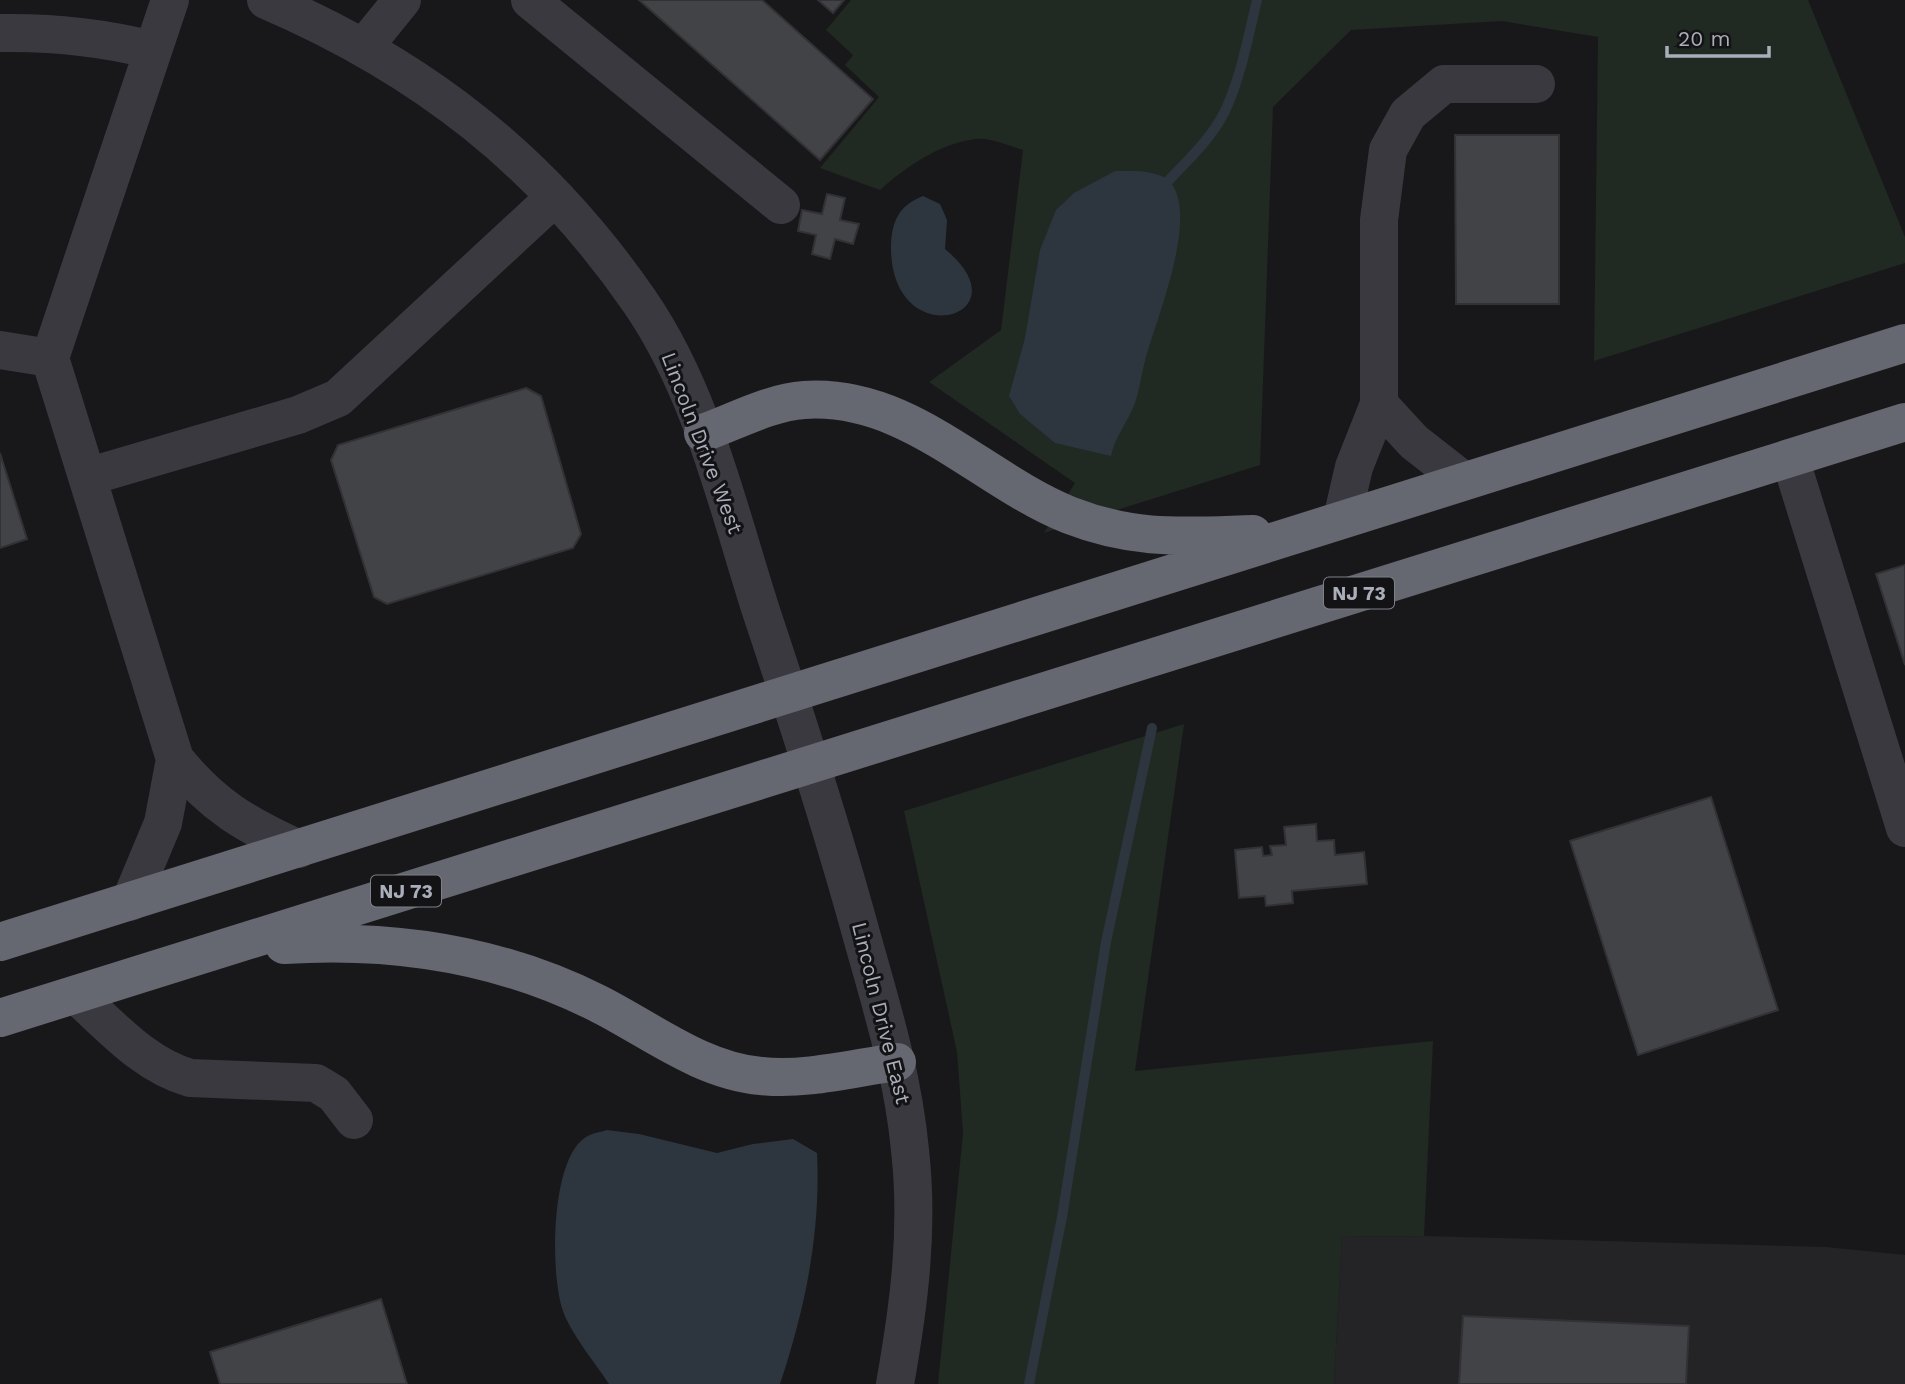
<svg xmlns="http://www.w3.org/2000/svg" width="1905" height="1384" font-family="'Work Sans',sans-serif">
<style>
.built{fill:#242427}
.green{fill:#202922}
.water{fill:#2d363f}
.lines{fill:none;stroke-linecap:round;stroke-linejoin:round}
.stream{stroke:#2d363f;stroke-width:10}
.building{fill:#424347;stroke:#323236;stroke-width:2}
.minor{stroke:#39393f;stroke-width:38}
.highway{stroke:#656771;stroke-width:38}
.labels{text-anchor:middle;stroke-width:6;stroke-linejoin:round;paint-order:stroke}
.shield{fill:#131315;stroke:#7d8088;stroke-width:2}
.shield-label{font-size:19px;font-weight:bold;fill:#aaaeba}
.street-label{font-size:21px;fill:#aaaeba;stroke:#131315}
</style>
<rect width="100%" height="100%" fill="#18181a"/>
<path class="built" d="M1424,1236L1826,1247L1905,1255V1384H1334L1342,1237Z"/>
<path class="green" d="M851,0H1808L1905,237V263L1594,361L1598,37L1502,21L1351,30L1273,107L1260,465L1044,533L1075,483L929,382L1001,330L1023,150C1010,146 989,137 976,139C940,143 906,167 880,190L820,168L879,97L845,65L853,55L826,30Z
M1184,724L1135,1071L1433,1041L1424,1236L1342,1237L1334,1384H938L963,1133L957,1052L904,811Z"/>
<path class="water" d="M1115,171C1130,171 1160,169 1171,183C1199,219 1155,322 1145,361C1141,375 1140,389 1135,403C1128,422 1115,436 1111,456L1055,443L1020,414L1009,396L1025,338L1040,250L1056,210L1074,193Z
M923,196L940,204L947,220L945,249C1029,318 889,357 891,245C892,220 900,205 923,196Z
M607,1130L639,1134L717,1153L753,1144L793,1139L817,1153C821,1233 805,1309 780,1384H609C596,1364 571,1334 563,1311C550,1275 550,1159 586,1137C592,1133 601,1132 607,1130Z"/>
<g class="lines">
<path class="stream" d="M1159,191C1181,166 1210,142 1225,111C1241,77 1248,37 1257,0
M1029,1384L1062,1217L1106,942L1152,728"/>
</g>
<path class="building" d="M639,0H762L873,99L820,160Z
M818,0H844L833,13Z
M1455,135H1559V304H1456Z
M827,194L845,198L840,220L859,224L853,244L835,239L830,259L812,254L816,235L798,231L802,210L822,214Z
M526,388L541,396L581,534L573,548L387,604L374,597L331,460L338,445Z
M0,453L27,539L0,548Z
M1905,565V665L1876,574Z
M1711,797L1778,1010L1638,1055L1570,841Z
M1316,824L1317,841L1334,840L1335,855L1364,852L1367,884L1292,891L1293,903L1266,906L1265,896L1239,898L1235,850L1262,847L1263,856L1272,855L1270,846L1286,845L1284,827Z
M381,1299L407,1384H220L210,1352Z
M1463,1316L1689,1326L1686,1384H1459Z"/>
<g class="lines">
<path class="minor" d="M170,0L50,358L175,759
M266,0C422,67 543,161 640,302C702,392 728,508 761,611C797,719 832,827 862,937C882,1008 903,1076 910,1150C919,1230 909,1305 895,1384
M530,0L781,205
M0,33C53,32 101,37 153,50
M364,47L402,0
M0,350L50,358
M1379,404V220L1388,150L1408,114L1444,84H1536
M1790,458L1905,828
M87,477L298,415L338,398L555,197
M1342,519L1354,467L1379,404L1414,442L1464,481
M130,902L163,823L175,759C213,806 246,825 299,849
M76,995C111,1026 144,1065 190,1078L316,1083L334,1094L354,1120"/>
<path class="highway" d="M703,433C734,422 771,402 804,400C908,393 980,479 1069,515C1135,541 1184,536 1253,534
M0,942L1905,343
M284,945C393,938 499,954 597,1003C649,1029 701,1071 761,1076C805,1081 853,1068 897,1062
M0,1018L1905,422"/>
</g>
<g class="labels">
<g class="shield">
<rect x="1324" y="577.5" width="70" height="31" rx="5"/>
<rect x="371" y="875.5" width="70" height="31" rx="5"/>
</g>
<g class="shield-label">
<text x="1359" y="600">NJ 73</text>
<text x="406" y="898">NJ 73</text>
</g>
<g class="street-label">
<text transform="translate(702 443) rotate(69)" y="7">Lincoln Drive West</text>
<text transform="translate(881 1013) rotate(76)" y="7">Lincoln Drive East</text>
</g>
</g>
<path d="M1667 46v10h102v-10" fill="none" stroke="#aaaeba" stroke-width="3.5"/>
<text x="1678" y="46" font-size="21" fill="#aaaeba" stroke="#131315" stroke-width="5" paint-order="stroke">20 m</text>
</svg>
